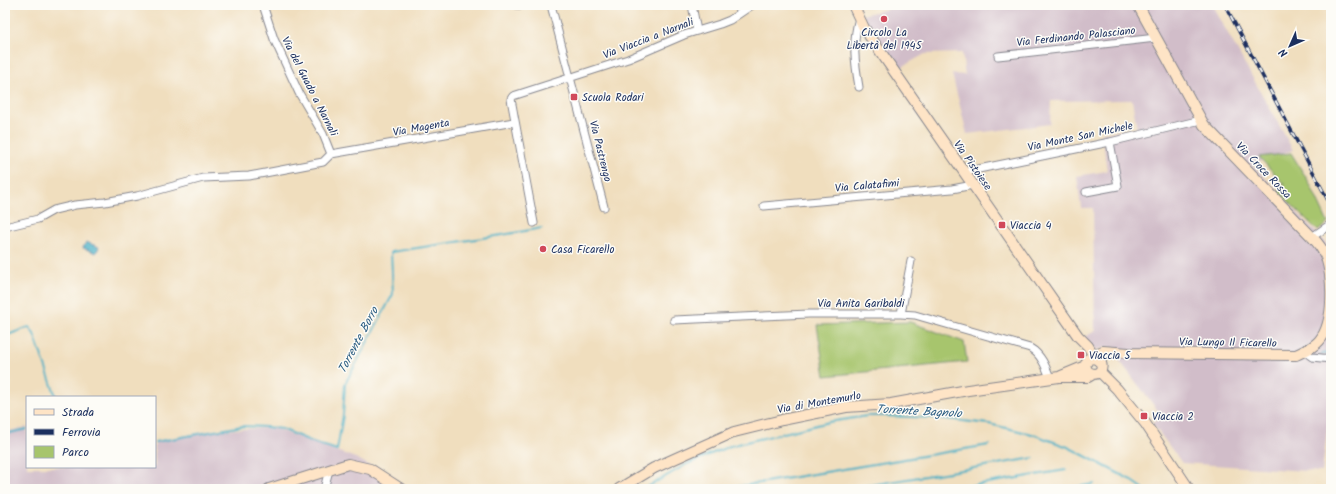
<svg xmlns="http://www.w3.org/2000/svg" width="1336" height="494" font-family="Kalam,sans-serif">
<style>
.industrial{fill:#d1bdc9}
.green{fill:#a7c56d;stroke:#617a66}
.water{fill:#46afc5;stroke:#306f92}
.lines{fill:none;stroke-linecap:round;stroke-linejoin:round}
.stream{stroke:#46afc5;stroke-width:2}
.street-casing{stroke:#86868e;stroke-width:9}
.secondary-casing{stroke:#86868e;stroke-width:12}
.street{stroke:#fff;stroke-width:7}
.secondary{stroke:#fee4c6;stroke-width:10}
.rail-casing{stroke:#1b2f5e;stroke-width:3.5}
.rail{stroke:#fdfcf7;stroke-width:2;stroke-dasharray:6;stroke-linecap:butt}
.poi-dot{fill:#d1495b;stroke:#fdfcf7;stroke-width:1.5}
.labels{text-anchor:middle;stroke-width:3;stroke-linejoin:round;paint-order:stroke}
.poi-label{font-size:11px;fill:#1b2f5e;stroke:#fdfcf7;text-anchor:start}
.street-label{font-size:11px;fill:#1b2f5e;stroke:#fdfcf7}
.water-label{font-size:12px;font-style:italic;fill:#2a5c82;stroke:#fdfcf7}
</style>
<rect width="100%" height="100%" fill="#fdfcf7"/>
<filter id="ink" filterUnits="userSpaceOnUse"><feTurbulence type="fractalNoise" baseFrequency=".025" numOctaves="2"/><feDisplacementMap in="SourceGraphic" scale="8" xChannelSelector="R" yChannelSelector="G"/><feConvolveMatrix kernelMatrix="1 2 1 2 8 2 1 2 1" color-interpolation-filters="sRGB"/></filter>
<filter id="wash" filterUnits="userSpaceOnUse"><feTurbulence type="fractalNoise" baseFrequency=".012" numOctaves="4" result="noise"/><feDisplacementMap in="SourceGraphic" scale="16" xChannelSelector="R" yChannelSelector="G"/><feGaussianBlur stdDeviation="0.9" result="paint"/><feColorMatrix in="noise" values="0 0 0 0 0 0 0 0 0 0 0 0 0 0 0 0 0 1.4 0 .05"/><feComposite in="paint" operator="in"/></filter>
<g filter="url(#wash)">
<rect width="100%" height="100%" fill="#f0debe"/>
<path class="industrial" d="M905,5H1212L1293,150L1252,164L1324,241L1331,253V397L1322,472L1182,463L1152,423L1162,416L1109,347L1095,350L1085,337L1095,331L1093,208H1081L1077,176L1107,171L1102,133L1137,129L1132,100L1051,101L1050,124L967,134L952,74L965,75L962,53L925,54L900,68L862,15Z
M27,427V467H155V441L214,430L274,428L358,459L410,489H5V432Z"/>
<path class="green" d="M1291,153L1309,182L1328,223L1318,231L1278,191L1285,185L1259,157Z
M910,322L964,342L967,362L825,376L817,325Z"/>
<path class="water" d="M86,242L99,247L96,253L83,248Z"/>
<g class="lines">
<path class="stream" d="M5,336L29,327L34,334L56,397
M1321,354L1331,353
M5,434L27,429
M155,442L242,426L266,427L282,429L315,443L337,450L343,415L345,384L393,294L391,252L502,235L542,228
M644,489L687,464L730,446L829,422L867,416H885L937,418L989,424L1032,434L1068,447L1131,480L1144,489
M723,489L989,445
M847,489L1034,458
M951,489L1066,470
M1064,489L1094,484"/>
</g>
</g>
<g filter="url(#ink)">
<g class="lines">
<g class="street-casing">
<path id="street" d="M263,5L274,39L299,93L323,134L331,154
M517,5H520
M551,5L604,207
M692,5L697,31
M859,18C852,41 855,64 859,87
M998,56L1156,38
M331,154L514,122
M964,172L1110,142L1201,120
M1086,192L1118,186L1110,142
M764,206L952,189L973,185
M534,223L511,99L513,96L628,59L684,35L720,24L730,20L752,5
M5,227L38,219L54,210L75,205L105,202L137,196L203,178L249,176L323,162L331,154
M1312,237L1331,224
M901,314L911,261
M674,320L809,314H901L915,315L1030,348C1041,354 1046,367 1050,378
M1304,351L1312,357L1331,359
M324,489L329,470"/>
</g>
<g class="secondary-casing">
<path id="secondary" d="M853,5L864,28L1078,336L1088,346L1095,358L1101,363C1103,369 1100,374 1093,374L1088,372L1085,366L1088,359L1095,358
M1095,358L1098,353L1103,351L1129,353L1296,355C1304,351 1313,348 1319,341C1335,323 1333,279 1326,257C1323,250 1318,243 1312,237L1204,125L1138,5
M1100,372L1117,389L1145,423L1189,489
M1061,376L1085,366
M269,489L348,464L370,469L401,489
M619,489L654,468L734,432L782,420L846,407L891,404L968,390L1059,377H1088L1093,374"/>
</g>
<use href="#street" class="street"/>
<use href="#secondary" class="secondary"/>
<g class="rail-casing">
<path id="rail" d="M1225,5L1331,206"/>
</g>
<use href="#rail" class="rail"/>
</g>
</g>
<g class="poi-dot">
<circle cx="884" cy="19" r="4"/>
<rect x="570" y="93" width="8" height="8" rx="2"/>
<rect x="998" y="221" width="8" height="8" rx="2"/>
<circle cx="543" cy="249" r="4"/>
<rect x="1077" y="351" width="8" height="8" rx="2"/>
<rect x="1140" y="412" width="8" height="8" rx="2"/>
</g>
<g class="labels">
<g class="poi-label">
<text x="884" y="36" text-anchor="middle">Circolo La<tspan x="884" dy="13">Libertà del 1945</tspan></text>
<text x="582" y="101">Scuola Rodari</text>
<text x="1010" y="229">Viaccia 4</text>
<text x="551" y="253">Casa Ficarello</text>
<text x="1089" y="359">Viaccia 5</text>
<text x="1152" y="420">Viaccia 2</text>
</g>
<g class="street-label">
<text transform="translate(1076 36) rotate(-6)" y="4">Via Ferdinando Palasciano</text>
<text transform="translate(648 38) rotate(-21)" y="4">Via Viaccia a Narnali</text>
<text transform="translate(310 86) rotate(63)" y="4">Via del Guado a Narnali</text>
<text transform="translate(421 127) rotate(-10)" y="4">Via Magenta</text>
<text transform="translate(1080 136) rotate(-12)" y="4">Via Monte San Michele</text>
<text transform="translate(601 151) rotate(76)" y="4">Via Pastrengo</text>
<text transform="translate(973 165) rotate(55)" y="4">Via Pistoiese</text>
<text transform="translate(1264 170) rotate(46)" y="4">Via Croce Rossa</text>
<text transform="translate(867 185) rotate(-5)" y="4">Via Calatafimi</text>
<text x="861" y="307">Via Anita Garibaldi</text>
<text transform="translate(1228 342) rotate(1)" y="4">Via Lungo Il Ficarello</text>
<text transform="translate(819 402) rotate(-10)" y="4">Via di Montemurlo</text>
</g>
<g class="water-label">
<text transform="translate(358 340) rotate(-62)" y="4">Torrente Borro</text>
<text transform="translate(919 411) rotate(3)" y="4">Torrente Bagnolo</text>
</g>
</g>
<rect width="1336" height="494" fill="none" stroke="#fdfcf7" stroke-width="20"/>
<rect x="26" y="396" width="130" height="72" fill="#fdfcf7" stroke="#a3aaba"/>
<rect x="34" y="409" width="20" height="6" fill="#fee4c6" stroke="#a3aaba"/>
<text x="62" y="416" font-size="12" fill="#1b2f5e">Strada</text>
<rect x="34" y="429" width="20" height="6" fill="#1b2f5e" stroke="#a3aaba"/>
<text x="62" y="436" font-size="12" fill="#1b2f5e">Ferrovia</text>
<rect x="34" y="446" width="20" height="12" fill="#a7c56d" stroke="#a3aaba"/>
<text x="62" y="456" font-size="12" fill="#1b2f5e">Parco</text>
<g transform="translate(1290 46) rotate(225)" stroke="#fdfcf7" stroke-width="3" paint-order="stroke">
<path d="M0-3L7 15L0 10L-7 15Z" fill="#1b2f5e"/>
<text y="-6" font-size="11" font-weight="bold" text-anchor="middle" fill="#1b2f5e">N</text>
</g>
</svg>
